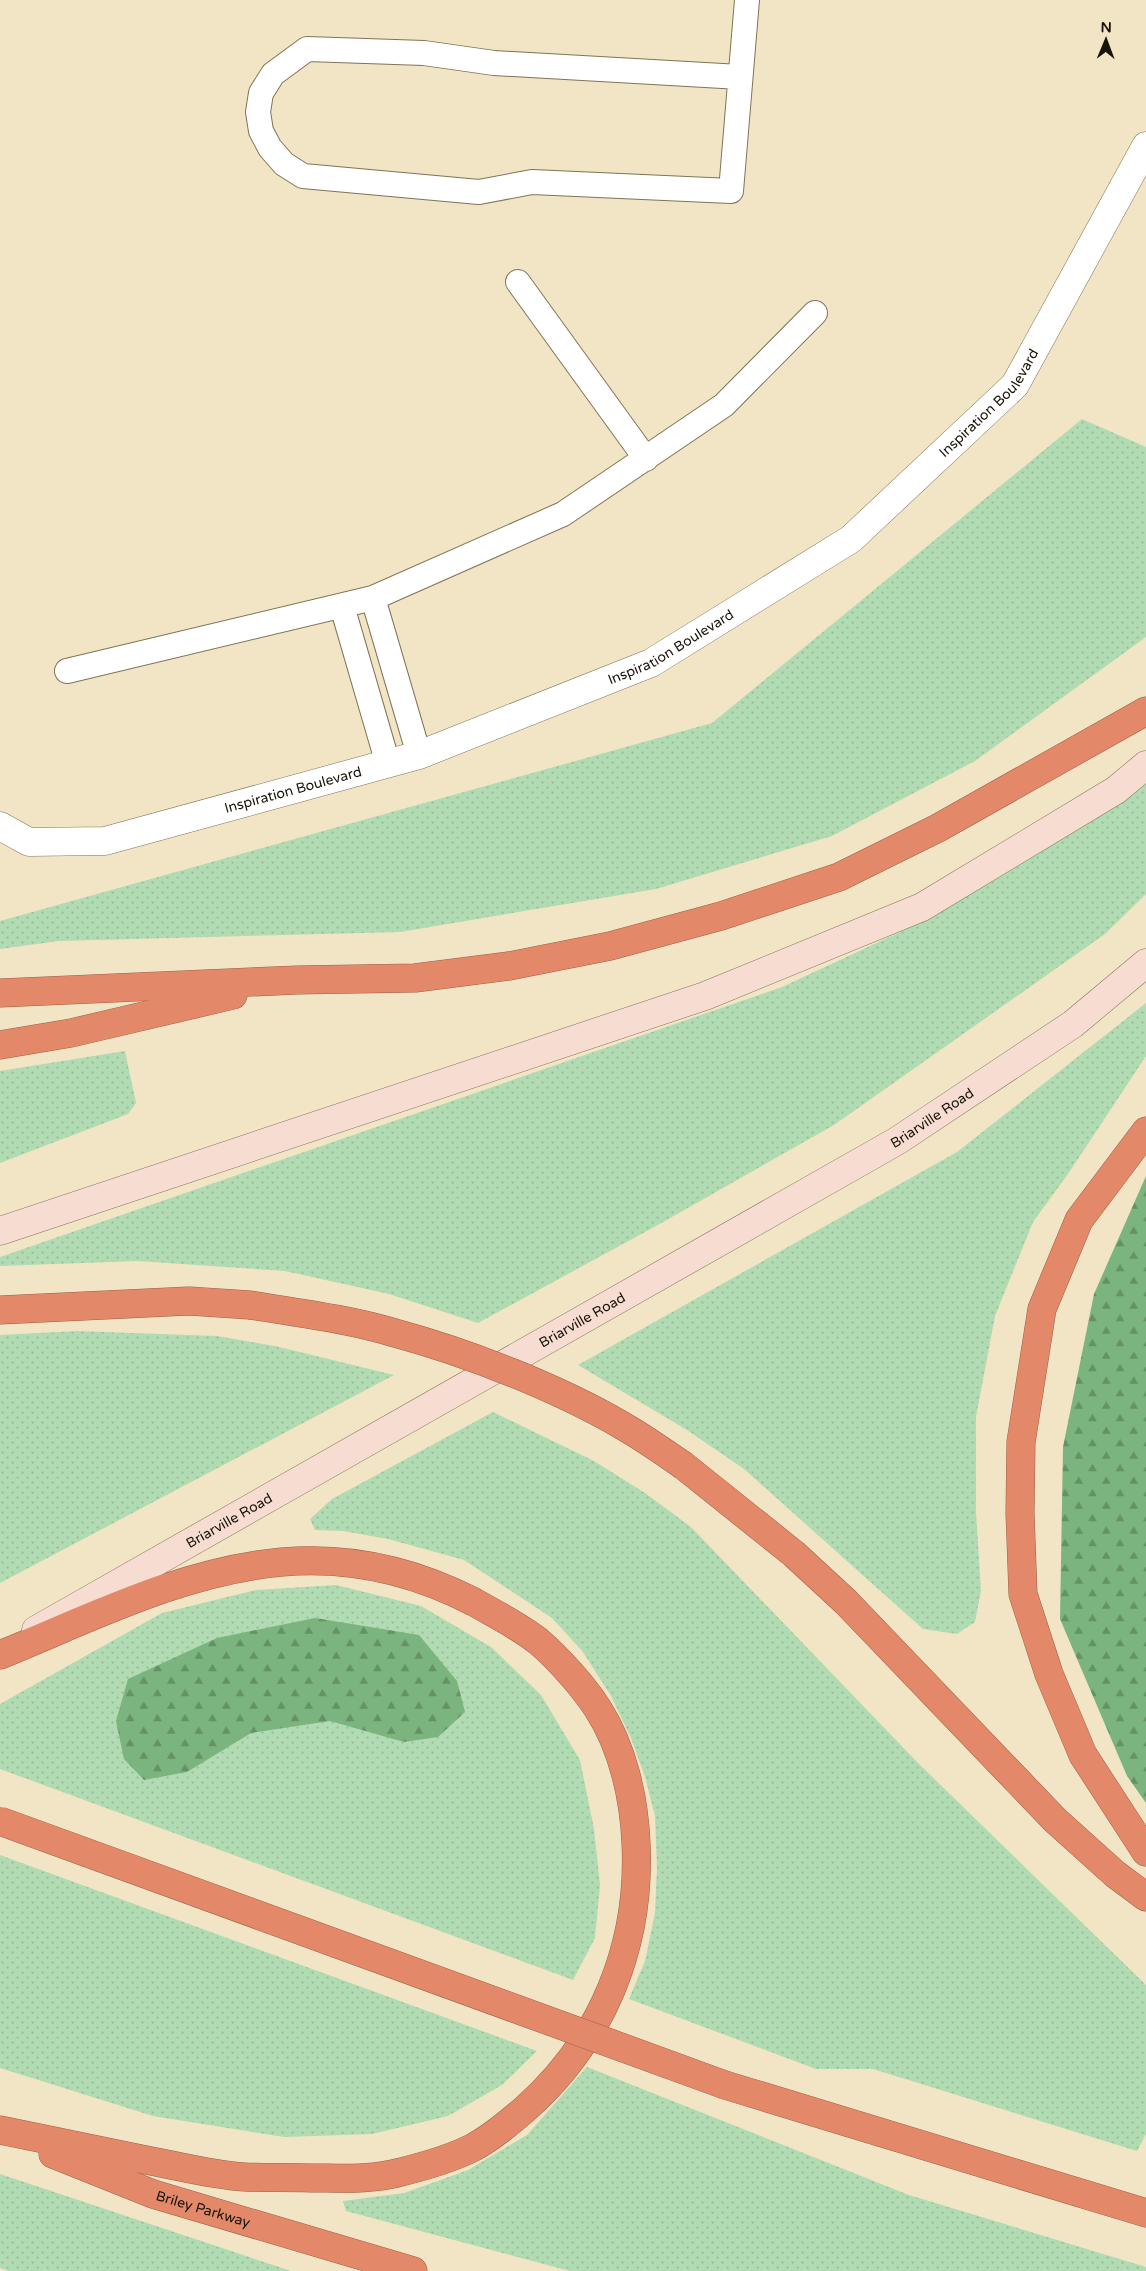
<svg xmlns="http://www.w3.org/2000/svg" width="1146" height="2271" font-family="'Varela Round',sans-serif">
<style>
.grass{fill:url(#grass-dots)}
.forest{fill:url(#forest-firs)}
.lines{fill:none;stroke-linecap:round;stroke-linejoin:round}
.lane-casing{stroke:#807457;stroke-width:26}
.street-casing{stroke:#807457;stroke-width:29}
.secondary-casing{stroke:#807457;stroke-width:29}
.highway-casing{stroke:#9c6047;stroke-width:29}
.lane{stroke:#fff;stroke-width:24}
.street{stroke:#fff;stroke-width:28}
.secondary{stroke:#f7dcd2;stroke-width:28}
.highway{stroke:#e38969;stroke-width:28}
.highway-bridge-casing{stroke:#9c6047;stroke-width:29;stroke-linecap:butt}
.highway-bridge{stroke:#e38969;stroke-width:28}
.labels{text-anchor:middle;stroke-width:4;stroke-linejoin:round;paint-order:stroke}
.street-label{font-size:14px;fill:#191409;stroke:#f2e5c5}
</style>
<defs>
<pattern id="grass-dots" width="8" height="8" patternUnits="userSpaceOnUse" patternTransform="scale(1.25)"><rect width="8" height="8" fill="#b1dbb2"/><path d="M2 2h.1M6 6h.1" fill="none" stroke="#98bb98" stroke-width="1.8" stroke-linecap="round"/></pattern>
<pattern id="forest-firs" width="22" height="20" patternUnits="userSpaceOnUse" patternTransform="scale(1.25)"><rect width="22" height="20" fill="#7bb47e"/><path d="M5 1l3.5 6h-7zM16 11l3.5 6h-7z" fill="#649165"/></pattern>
</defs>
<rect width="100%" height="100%" fill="#f2e5c5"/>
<path class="grass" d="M1082,419L1146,447V637L975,761L832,836L656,889L400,932L59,941L0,949V921L712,723Z
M1146,774V894L1105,934L834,1125L656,1226L478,1323L389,1294L285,1271L138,1261L0,1266V1257L782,987L915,925Z
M1146,1003V1056L1068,1174L1033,1222L995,1316L976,1417V1512L981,1591L975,1622L957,1634L923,1629L744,1469L687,1430L578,1365L957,1152Z
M125,1051L136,1103L128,1114L0,1163V1071Z
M77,1331L217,1336L275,1346L394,1375L0,1583V1335Z
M493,1412L594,1461L645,1493L691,1527L918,1763L1146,1985V2134L1137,2151L873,2069H816L629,1999L645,1961L655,1913L657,1867L655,1816L645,1777L631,1738L611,1696L583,1652L552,1618L464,1560L388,1539L343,1531L315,1530L310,1519L332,1499Z
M336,1585L421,1606L491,1647L541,1695L580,1760L594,1829L600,1885L595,1938L573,1980L0,1769V1704L162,1613L256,1590Z
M0,1855L537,2051L502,2085L448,2116L372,2134L284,2137L153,2116L0,2068Z
M587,2067L909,2195L1146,2267V2271H570L346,2211L343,2201L404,2193L468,2170L527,2135Z
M0,2174L291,2271H8L0,2268Z"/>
<path class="forest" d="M1146,1176V1803L1127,1776L1060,1619L1063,1447L1094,1294Z
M315,1618L419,1635L457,1681L465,1712L438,1737L404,1742L330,1721L251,1733L187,1772L144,1780L124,1759L116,1721L128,1679L217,1638Z"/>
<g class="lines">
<g class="lane-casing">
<path id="lane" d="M740,77L494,63L424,53L307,49L273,74L261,93L258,112L261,131L270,148L284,164L303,176L479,192L532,182L731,191L747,0
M518,282L646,459
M373,598L419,755
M342,606L388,764
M67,671L373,598L563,514L724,405L815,313"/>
</g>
<g class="street-casing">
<g id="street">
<path id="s1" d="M0,826L29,842L105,841L419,755L651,663L851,539L1015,385L1146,146"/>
</g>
</g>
<g class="secondary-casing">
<g id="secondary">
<path d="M0,1231L705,996L922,907L1116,790L1146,765"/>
<path id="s2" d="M36,1630L897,1141L1073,1024L1146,963"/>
</g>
</g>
<g class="highway-casing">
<g id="highway">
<path d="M0,993L297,980L415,978L509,966L610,946L721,916L839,877L938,828L1146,711"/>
<path d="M0,1045L71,1033L233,995"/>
<path d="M1146,1131L1079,1220L1042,1309L1021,1442L1020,1513L1023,1594L1049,1674L1083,1755L1146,1852"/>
<path d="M0,1310L189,1301L250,1305"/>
<path d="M684,1466L794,1554L846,1602L1055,1820L1115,1874L1146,1897"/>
<path d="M0,1655C91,1618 182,1571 282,1562C350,1556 414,1571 474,1602C495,1614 519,1626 538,1641C558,1658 584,1687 598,1709C623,1748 634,1798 636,1843C641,1946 602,2041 525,2109C509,2123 491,2138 472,2148C450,2159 425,2166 401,2172C372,2180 341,2178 311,2178C289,2177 266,2178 244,2177C212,2175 178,2166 146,2160C98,2150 49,2140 0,2130"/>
<path d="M725,2085L1146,2213"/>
<path id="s3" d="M53,2154L153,2194L413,2271"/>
</g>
</g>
<use href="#lane" class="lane"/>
<use href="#street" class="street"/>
<use href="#secondary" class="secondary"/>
<use href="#highway" class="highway"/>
<g class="highway-bridge-casing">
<path id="highway-bridge" d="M250,1305C299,1313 348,1319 395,1333C469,1353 558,1388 623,1426C644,1438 664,1452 684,1466
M0,1821L725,2085"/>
</g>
<use href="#highway-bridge" class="highway-bridge"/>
</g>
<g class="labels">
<g class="street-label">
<text dy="5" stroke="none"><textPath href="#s1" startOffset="1114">Inspiration Boulevard</textPath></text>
<text dy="5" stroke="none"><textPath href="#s1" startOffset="709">Inspiration Boulevard</textPath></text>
<text dy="5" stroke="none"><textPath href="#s1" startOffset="304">Inspiration Boulevard</textPath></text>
<text dy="5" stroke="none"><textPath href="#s2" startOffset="1032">Briarville Road</textPath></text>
<text dy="5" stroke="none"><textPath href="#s2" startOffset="628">Briarville Road</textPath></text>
<text dy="5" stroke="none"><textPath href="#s2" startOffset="222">Briarville Road</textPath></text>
<text dy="5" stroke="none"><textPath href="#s3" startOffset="160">Briley Parkway</textPath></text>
</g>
</g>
<g transform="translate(1106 40) rotate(1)" stroke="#f2e5c5" stroke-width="4" paint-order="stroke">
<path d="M0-4L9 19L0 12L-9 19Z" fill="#191409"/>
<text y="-8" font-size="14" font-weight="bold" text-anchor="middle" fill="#191409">N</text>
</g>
</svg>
